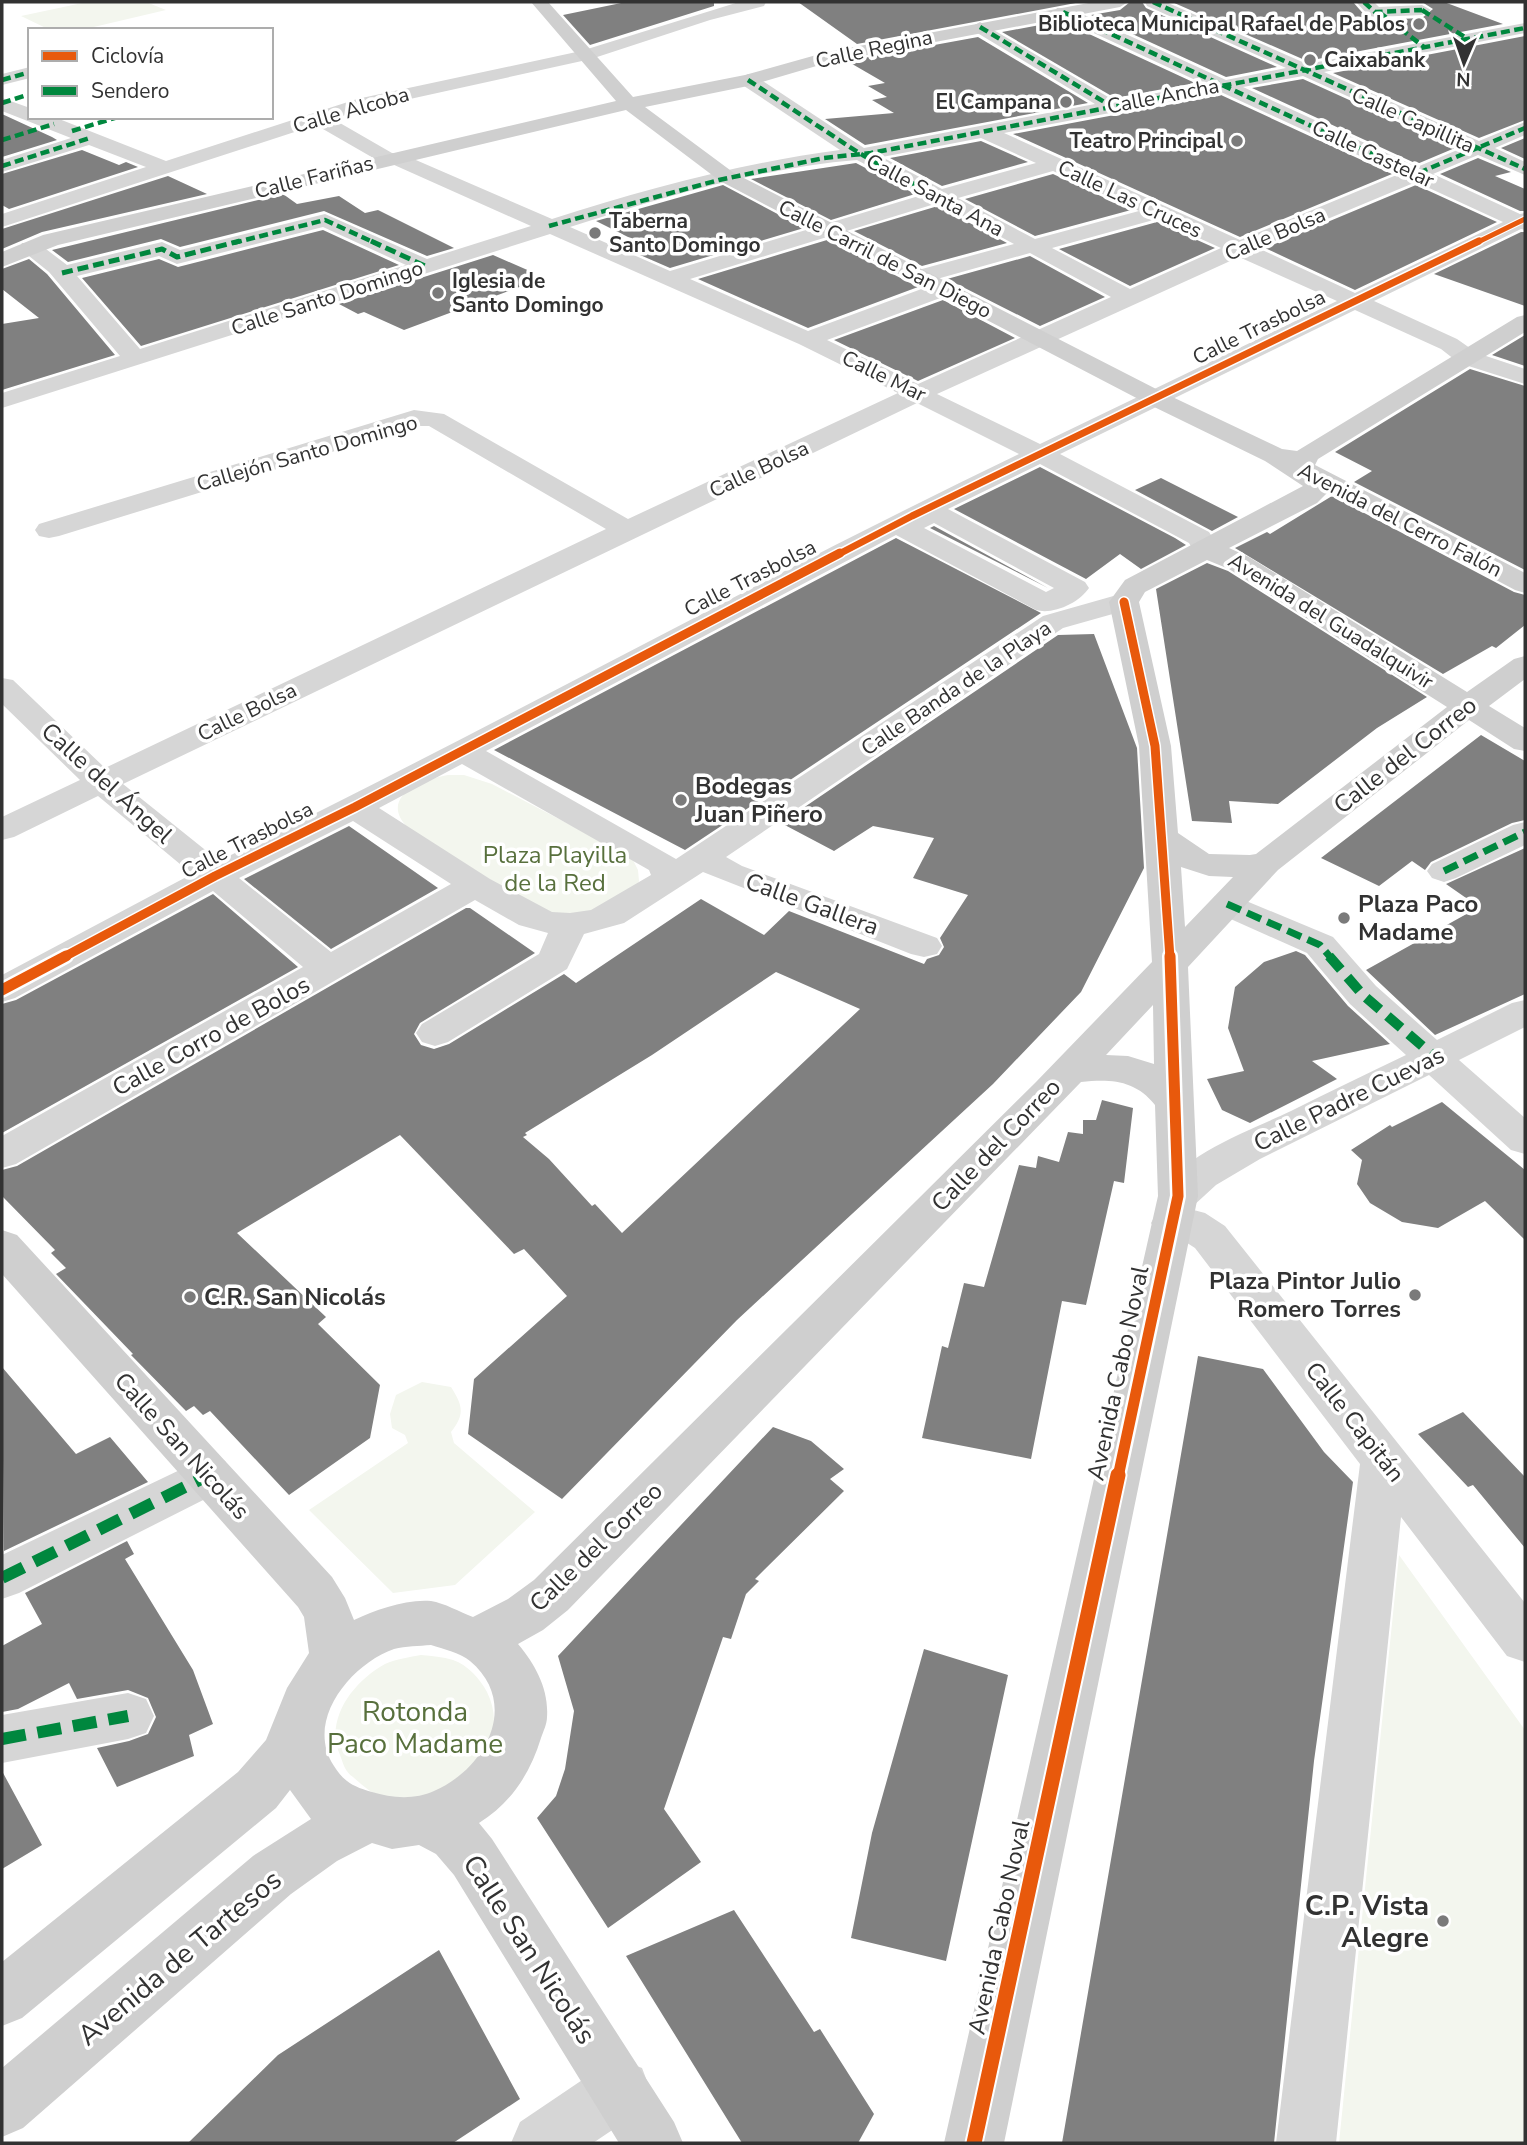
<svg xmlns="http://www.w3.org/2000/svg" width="1527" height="2145" font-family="'Nunito Sans',sans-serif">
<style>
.green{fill:#f3f6ee}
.building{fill:#808080;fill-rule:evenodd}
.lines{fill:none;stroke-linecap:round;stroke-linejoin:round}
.street{fill:#d6d6d6;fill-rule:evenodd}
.secondary{fill:#cfcfcf;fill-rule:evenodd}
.quiet-far4{stroke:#00873e;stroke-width:4.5;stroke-dasharray:9 4.5;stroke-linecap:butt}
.quiet-far3{stroke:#00873e;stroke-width:5;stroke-dasharray:11 5;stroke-linecap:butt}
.quiet-far2{stroke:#00873e;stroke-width:7;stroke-dasharray:15 7;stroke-linecap:butt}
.quiet-far1{stroke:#00873e;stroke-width:10;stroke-dasharray:18 10;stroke-linecap:butt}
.quiet{stroke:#00873e;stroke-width:12;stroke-dasharray:24 12;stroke-linecap:butt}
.cycleway-far4-casing{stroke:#fff;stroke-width:7}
.cycleway-far3-casing{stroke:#fff;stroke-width:10}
.cycleway-far2-casing{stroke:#fff;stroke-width:12}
.cycleway-far1-casing{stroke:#fff;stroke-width:16}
.cycleway-casing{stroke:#fff;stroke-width:19}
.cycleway-far4{stroke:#e8590c;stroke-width:5}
.cycleway-far3{stroke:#e8590c;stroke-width:7}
.cycleway-far2{stroke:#e8590c;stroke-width:9}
.cycleway-far1{stroke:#e8590c;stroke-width:11}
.cycleway{stroke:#e8590c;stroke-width:15}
.poi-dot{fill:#7a7a7a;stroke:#fff;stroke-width:2.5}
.labels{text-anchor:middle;stroke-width:7;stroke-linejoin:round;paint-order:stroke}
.far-poi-label{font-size:21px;font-weight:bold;fill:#323232;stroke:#fff;text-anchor:end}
.far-street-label{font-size:21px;fill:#323232;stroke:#fff}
.street-label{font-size:24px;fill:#323232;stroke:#fff}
.poi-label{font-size:24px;font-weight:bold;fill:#323232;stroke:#fff;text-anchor:start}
.park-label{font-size:24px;fill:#58703d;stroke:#fff}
.near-park-label{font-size:28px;fill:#58703d;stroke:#fff}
.near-poi-label{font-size:28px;font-weight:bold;fill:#323232;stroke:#fff;text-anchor:end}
.near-street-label{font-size:28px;fill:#323232;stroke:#fff}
</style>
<rect width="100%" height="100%" fill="#fff"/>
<path class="green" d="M87,2H146L166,10L81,30H50L21,16Z
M448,775H464L492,784L622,852L633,860L638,870L639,881L635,892L597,915L545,914L408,828C378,797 421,780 448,775Z
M422,1382L451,1387C463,1406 465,1414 451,1432L454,1443L535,1512L455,1585L393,1593L309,1510L408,1443L405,1435L392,1428L390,1414L396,1395Z
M1399,1555L1525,1730V2143H1339Z
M421,1655C432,1656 443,1657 453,1660C468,1665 480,1679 487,1692C519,1756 433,1819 374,1793C367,1790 359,1782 353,1777C345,1772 343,1763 340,1755C324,1719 354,1681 385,1664C396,1659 410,1657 421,1655Z"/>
<path class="building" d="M626,2H714V6L590,45L563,15Z
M798,2H1081L857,44Z
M1130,2H1142L1146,8L1277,67L1226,77L1091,15L1120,10Z
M1172,2H1353L1367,18L1375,20L1422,18L1433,9L1422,2H1444L1503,24L1307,61Z
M1061,21L1195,83L1115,98L1002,32Z
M1525,36V120L1479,138L1333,73Z
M978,37L1088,103L865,145L825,119L894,113L872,100L887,97L868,86L885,83L847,61Z
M1303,79L1455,148L1417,164L1252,88Z
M1221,95L1392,174L1240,237L1013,134Z
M2,114L52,137L57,140L2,157Z
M1525,138V159L1501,148Z
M981,141L1028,162L942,186L890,158Z
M82,150L119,165L126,162L138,167L9,209L2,205V174Z
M1478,158L1511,172L1495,176L1525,189V211H1520L1440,174Z
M856,163L915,194L831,220L751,179Z
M1053,174L1131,210L1035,236L965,199Z
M168,176L207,194L42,232L2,249V229Z
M723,185L804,228L670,268L617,245L634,240L596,221Z
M1416,185L1497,222L1355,290L1265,248Z
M283,194L297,204L339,196L365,213L378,210L454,248L427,256L324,211L180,247L161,239L68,262L52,250Z
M938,206L1007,243L922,266L854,231Z
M1157,222L1215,248L1130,286L1059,249Z
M323,230L399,265L141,346L82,278L159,259L178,267Z
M1521,232H1525V306L1434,274Z
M827,240L918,287L808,328L698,279Z
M493,255L532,272L520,276L533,282L404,330L364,312L358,314L339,304Z
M1030,256L1105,297L1040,326L947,279Z
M29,259L47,274L115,355L2,390V324L39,318L2,289V269Z
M943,300L1015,338L918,381L834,340Z
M1525,335V366L1492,355Z
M1470,369L1525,386V570L1354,482L1372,471L1335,452Z
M1040,467L1175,538L1186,545L1141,569L1120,554L1086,579L954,509Z
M1161,478L1238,517L1212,531L1135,490Z
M1332,496L1514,592L1525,595V625L1496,648L1492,646L1443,674L1235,548L1267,532L1270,534Z
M934,526L1048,588L930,528Z
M896,538L1041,613L685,850L494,750Z
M1207,563L1228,571L1427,697L1377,728L1278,804L1229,801L1232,823L1192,821L1156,589Z
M1094,634L1137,748L1144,868L1081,992L993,1084L737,1320L562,1499L468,1434L474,1379L567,1296L524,1249L514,1254L400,1135L237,1233L326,1317L318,1324L380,1385L370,1438L289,1495L210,1411L203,1415L194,1406L186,1411L131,1355L133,1354L56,1274L66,1268L51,1253L55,1250L2,1196V1170L17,1166L466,908H470L535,953L420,1023L414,1034L421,1045L434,1049L449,1044L564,974L576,983L701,899L764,935L789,911L924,964L927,959L939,955L944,947L940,938L968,895L913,878L934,838L873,826L834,851L781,823L1058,635ZM776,972L860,1009L622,1233L595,1204L592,1206L549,1159L523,1137L527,1135L525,1133L652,1055Z
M1481,735L1525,761V820L1512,823L1431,862L1425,870L1412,861L1379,886L1321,858Z
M349,826L438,888L331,949L244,879Z
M1525,848V994L1435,1035L1366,970L1479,907L1446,884Z
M213,894L298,967L2,1133V1004L16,1000Z
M1296,951L1305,955L1348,1006L1390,1044L1312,1061L1337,1079L1250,1123L1222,1110L1207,1079L1244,1071L1228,1028L1235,987L1264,962Z
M1102,1100L1133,1108L1124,1183L1114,1181L1086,1305L1062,1301L1031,1459L922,1438L942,1346L948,1348L964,1283L984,1287L1019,1165L1036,1168L1038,1156L1059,1162L1068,1132L1083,1134V1120H1096Z
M1442,1102L1525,1170V1240L1485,1201L1438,1228L1402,1222L1370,1203L1357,1184L1362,1160L1351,1150L1390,1125L1392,1127Z
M1198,1356L1263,1369L1324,1452L1353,1482L1314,1761L1274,2143H1062Z
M2,1367L76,1454L110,1437L148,1482L4,1551Z
M1463,1412L1525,1477V1548L1473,1485L1468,1487L1418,1434Z
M773,1427L811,1441L844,1469L830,1479L844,1491L755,1579L759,1581L746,1594L731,1639L723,1637L664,1809L701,1862L608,1928L537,1818L556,1796L565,1769L574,1711L558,1656Z
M127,1541L134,1554L125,1559L193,1670L213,1724L189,1735L194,1756L117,1787L97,1748L129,1741L148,1734L156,1717L148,1698L128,1690L77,1699L69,1683L18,1709L2,1712V1646L42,1624L25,1593Z
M924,1649L1008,1675L946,1961L851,1938L872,1833Z
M2,1771L42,1845L2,1869Z
M734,1910L814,2032L820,2029L874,2114L858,2143H742L626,1956Z
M439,1950L520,2099L453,2143H188L278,2055Z"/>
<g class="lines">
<path class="street" d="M739,2H766L764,6L710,20L591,59L369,108L333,119L392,153L402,154L552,219C646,189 742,163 840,150L741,84L739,80L748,74L755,76L864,148L1095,104L974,31L971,27L980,22L1115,101L1204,84L1057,16L1054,12L1057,8H1069L1226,80L1286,68L1147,6L1145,2H1166L1307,64L1525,23V33L1324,72L1479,141L1525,122V135L1495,148L1525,162V175L1478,155L1433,174L1520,214L1525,213V230L1521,229L1374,301L1457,339L1477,353L1525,369V384L1459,363L1441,349L1355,310L1060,454L1209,532L1220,549L1216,555L1206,557L1196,555L1189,543L1176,536L1040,464L948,509L1085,582L1089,588C1079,603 1053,615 1036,610L896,535L486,751L676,859L1043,616L1124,593L1134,596L1139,602L1134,608L1063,628L726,857L742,866L937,938L942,946L937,954L924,957L911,954L703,872L624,923L584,934L567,969L448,1042L435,1046L422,1042L416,1033L422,1024L539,954L548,933L519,925L475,900L16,1164L2,1168V1136L303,967L213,891L15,998L2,1002V975L192,874L98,796L14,837L2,840V817L80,780L2,704V678L13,680L105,768L606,529L429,426H416L59,536L49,538L39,536L35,530L39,524L414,410L444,414L628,519L898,393L799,344L550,234L2,408V393L120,356L49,272L19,248L22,243H38L67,265L162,242L180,250L325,214L427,259L531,226L392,164L382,163L316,125L2,227V214L146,167L89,145L2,172V160L71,138L2,111V98L30,108V117H54L166,161L357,99L581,51ZM1303,76L1462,148L1417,167L1243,87ZM1221,92L1399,174L1240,240L1004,133ZM981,138L1036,163L942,189L882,157ZM857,160L922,195L670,271L570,227C663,197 760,168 857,160ZM1053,171L1139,211L1035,239L958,198ZM1416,182L1503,222L1355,293L1258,248ZM938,203L1014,244L911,272L908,277L911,282L919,284L1030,253L1111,297L918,384L827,340L951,294L954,289L951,284H935L808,331L690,279ZM1157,219L1221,248L1130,289L1052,248ZM323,227L406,265L140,349L77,276L159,256L177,264ZM1239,257L1337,301L1040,444L937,394ZM917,403L1019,454C749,584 488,730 219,861L123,784ZM934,523L1054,588L1046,592L924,528ZM462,764L649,870L651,875L591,910L570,913L552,912L490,879L379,808ZM353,821L451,884L331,952L239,878Z
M1356,2H1374L1379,7L1422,5L1431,10L1422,15L1375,17L1369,16Z
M30,67V78L2,85V74Z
M1525,822V845L1456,878L1444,882L1432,878L1427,871L1432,864L1513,825Z
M1227,893L1333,937L1376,986L1437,1040L1512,1003L1525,1000V1027L1459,1060L1525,1118V1154L1511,1150L1429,1075L1260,1159L1216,1185L1192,1207L1186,1208L1205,1213L1225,1226L1525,1603V1662L1507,1656L1401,1517L1336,2143H1276L1360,1464L1195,1248L1181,1239L1157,1234L1151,1223L1157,1212L1170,1208L1164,1207L1158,1196C1181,1154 1249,1131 1291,1111C1329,1092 1368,1073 1406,1055L1350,1004L1307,953L1215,912L1209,904L1215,896Z
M209,1456L225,1461L232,1475L225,1489L19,1593L2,1599V1555Z
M128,1693L146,1699L154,1716L146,1733L128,1739L2,1763V1715Z
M621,2060L642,2068L650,2089L642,2110L593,2143H511L520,2122L600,2068Z"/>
<path class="secondary" d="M531,2H548L633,97L745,75L827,52L1094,2H1128L1120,7L830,62L748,86L645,107L734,173L1164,393L1282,449L1297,451L1517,317L1525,315V332L1318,459L1315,465L1525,573V593L1515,590L1329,491L1317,503L1229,548L1249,557L1467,692L1514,659L1525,656V679L1489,706L1525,728V751L1514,749L1469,720L1278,870L1188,967L1198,1196L1004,2143H944L1158,1196L1155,1105C1135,1080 1111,1079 1081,1082L568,1610L543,1630L518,1644C535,1664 549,1689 547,1717C547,1724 543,1732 541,1738C530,1774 511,1803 479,1823L492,1839L674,2122L683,2143H619L454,1875L436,1854L419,1845L392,1849L372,1843L337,1861L291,1894L23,2128L2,2137V2068L253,1856L311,1819L290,1790L276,1808L22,2018L2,2026V1962L238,1772L266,1740L287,1688L309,1653L304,1617L298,1607L2,1274V1230L17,1235L332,1577L345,1598L354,1620C376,1610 405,1599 431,1601C444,1603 460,1612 473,1617L508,1599L534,1580L1035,1083L1152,962L1139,746L1109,602L1125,580L1303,486L1265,461L1146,403L720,181L626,110L58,245L2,267V252L43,235L616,101ZM1207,560L1229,569L1447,707L1256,854L1250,855L1209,854L1178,833L1171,746L1139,602L1145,592ZM1181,867L1209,876L1233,877L1185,927ZM1153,1005L1154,1064L1128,1056L1106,1055ZM431,1645C443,1649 461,1653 470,1661C521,1704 485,1769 434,1791C415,1800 391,1798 372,1792C354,1787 344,1782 334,1766C304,1721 351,1664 394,1649C406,1646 419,1646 431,1645Z"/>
<path class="quiet-far4" d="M1153,2L1525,169
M1364,2L1375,12L1422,10
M1422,10L1468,39
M1063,12L1416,174L1525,128
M1379,12L1424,47
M980,27L1111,106
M2,80L30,72
M748,80L859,153L937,197
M2,103L30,94
M72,131L118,117
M2,140L54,124
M2,166L90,138
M549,226L719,180L824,158L871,153L1525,28
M233,243L325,220L375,243"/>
<path class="quiet-far3" d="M371,241L425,266
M62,273L162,249L177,257L240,241"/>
<path class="quiet-far2" d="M1444,871L1525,832
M1227,904L1320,945L1331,958"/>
<path class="quiet-far1" d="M1329,956L1363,995L1435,1057
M206,1477L209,1475"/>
<path class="quiet" d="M2,1578L209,1475
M2,1739L128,1716"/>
<g class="cycleway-far4-casing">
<path id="cycleway-far4" d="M1476,243L1525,219"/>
</g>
<g class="cycleway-far3-casing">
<path id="cycleway-far3" d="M837,555L912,516L1479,241"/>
</g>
<g class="cycleway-far2-casing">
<path id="cycleway-far2" d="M1124,602L1155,746L1170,958
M62,958L215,876L355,807L840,553"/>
</g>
<g class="cycleway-far1-casing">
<path id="cycleway-far1" d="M2,990L66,956
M1118,1477L1178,1196L1170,956"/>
</g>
<g class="cycleway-casing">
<path id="cycleway" d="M974,2143L1118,1475"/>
</g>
<use href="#cycleway-far4" class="cycleway-far4"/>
<use href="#cycleway-far3" class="cycleway-far3"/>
<use href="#cycleway-far2" class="cycleway-far2"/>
<use href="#cycleway-far1" class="cycleway-far1"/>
<use href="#cycleway" class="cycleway"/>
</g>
<g class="poi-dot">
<circle cx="1419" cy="24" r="7"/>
<circle cx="1310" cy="60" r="7"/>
<circle cx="1066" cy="102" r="7"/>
<circle cx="1237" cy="141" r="7"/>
<circle cx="595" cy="233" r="7"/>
<circle cx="438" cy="293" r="7"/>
<circle cx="681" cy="800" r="7"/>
<circle cx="1344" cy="918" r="7"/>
<circle cx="1415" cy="1295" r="7"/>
<circle cx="190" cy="1297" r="7"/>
<circle cx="1443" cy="1921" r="7"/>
</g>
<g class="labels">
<g class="far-poi-label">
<text x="1405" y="31">Biblioteca Municipal Rafael de Pablos</text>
<text x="1324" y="67" text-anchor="start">Caixabank</text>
<text x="1052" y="109">El Campana</text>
<text x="1223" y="148">Teatro Principal</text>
<text x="609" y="228" text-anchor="start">Taberna<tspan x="609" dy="24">Santo Domingo</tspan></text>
<text x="452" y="288" text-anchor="start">Iglesia de<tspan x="452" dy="24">Santo Domingo</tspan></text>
</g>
<g class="far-street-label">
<text transform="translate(874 49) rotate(-12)" y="7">Calle Regina</text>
<text transform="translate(1163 96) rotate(-11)" y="7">Calle Ancha</text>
<text transform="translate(351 110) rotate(-16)" y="7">Calle Alcoba</text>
<text transform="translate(1413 120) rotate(24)" y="7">Calle Capillita</text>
<text transform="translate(1373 154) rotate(25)" y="7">Calle Castelar</text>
<text transform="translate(314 177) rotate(-14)" y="7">Calle Fariñas</text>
<text transform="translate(935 195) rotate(28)" y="7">Calle Santa Ana</text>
<text transform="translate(1130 199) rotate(25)" y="7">Calle Las Cruces</text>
<text transform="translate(1275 234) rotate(-23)" y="7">Calle Bolsa</text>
<text transform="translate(885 259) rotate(27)" y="7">Calle Carril de San Diego</text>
<text transform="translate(327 298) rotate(-18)" y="7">Calle Santo Domingo</text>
<text transform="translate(1259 327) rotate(-26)" y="7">Calle Trasbolsa</text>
<text transform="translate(884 376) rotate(26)" y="7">Calle Mar</text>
<text transform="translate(307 453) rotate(-16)" y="7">Callejón Santo Domingo</text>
<text transform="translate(759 469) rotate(-25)" y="7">Calle Bolsa</text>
<text transform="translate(1400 520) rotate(27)" y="7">Avenida del Cerro Falón</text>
<text transform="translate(750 578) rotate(-27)" y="7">Calle Trasbolsa</text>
<text transform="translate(1331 621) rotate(32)" y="7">Avenida del Guadalquivir</text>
<text transform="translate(956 688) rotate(-34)" y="7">Calle Banda de la Playa</text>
<text transform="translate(247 712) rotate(-26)" y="7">Calle Bolsa</text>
<text transform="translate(247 840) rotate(-27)" y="7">Calle Trasbolsa</text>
</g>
<g class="street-label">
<text transform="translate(1405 755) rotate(-38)" y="8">Calle del Correo</text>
<text transform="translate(107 783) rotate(42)" y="8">Calle del Ángel</text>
<text transform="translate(812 904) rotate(20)" y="8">Calle Gallera</text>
<text transform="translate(211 1036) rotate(-29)" y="8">Calle Corro de Bolos</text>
<text transform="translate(1349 1099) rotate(-26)" y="8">Calle Padre Cuevas</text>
<text transform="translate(996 1145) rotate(-46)" y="8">Calle del Correo</text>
<text transform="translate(1118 1373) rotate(-78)" y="8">Avenida Cabo Noval</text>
<text transform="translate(1355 1422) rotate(52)" y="8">Calle Capitán</text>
<text transform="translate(182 1446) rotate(48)" y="8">Calle San Nicolás</text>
<text transform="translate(596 1547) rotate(-44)" y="8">Calle del Correo</text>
<text transform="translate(999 1927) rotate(-78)" y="8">Avenida Cabo Noval</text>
</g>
<g class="poi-label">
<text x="695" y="794">Bodegas<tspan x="695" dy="28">Juan Piñero</tspan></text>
<text x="1358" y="912">Plaza Paco<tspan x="1358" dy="28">Madame</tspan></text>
<text x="1401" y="1289" text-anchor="end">Plaza Pintor Julio<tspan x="1401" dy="28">Romero Torres</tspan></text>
<text x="204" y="1305">C.R. San Nicolás</text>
</g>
<g class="park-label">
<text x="555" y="863">Plaza Playilla<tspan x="555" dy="28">de la Red</tspan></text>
</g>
<g class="near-park-label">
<text x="415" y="1721">Rotonda<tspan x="415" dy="32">Paco Madame</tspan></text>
</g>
<g class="near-poi-label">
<text x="1429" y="1915">C.P. Vista<tspan x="1429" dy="32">Alegre</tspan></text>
</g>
<g class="near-street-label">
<text transform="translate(530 1949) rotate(57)" y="10">Calle San Nicolás</text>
<text transform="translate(179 1957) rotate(-40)" y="10">Avenida de Tartesos</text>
</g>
</g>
<rect width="1527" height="2145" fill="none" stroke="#323232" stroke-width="7"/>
<rect x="28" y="28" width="245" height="91" fill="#ffffff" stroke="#adadad" stroke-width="2"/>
<rect x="42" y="51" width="35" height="10" fill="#e8590c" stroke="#adadad" stroke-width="2"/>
<text x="91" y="63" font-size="21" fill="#323232">Ciclovía</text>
<rect x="42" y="86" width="35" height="10" fill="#00873e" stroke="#adadad" stroke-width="2"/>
<text x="91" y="98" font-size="21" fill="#323232">Sendero</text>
<g transform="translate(1464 63) rotate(182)" stroke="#ffffff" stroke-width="5" paint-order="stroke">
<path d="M0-5L12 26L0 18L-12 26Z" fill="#323232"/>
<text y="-10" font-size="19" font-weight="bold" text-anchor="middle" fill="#323232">N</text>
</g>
</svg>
